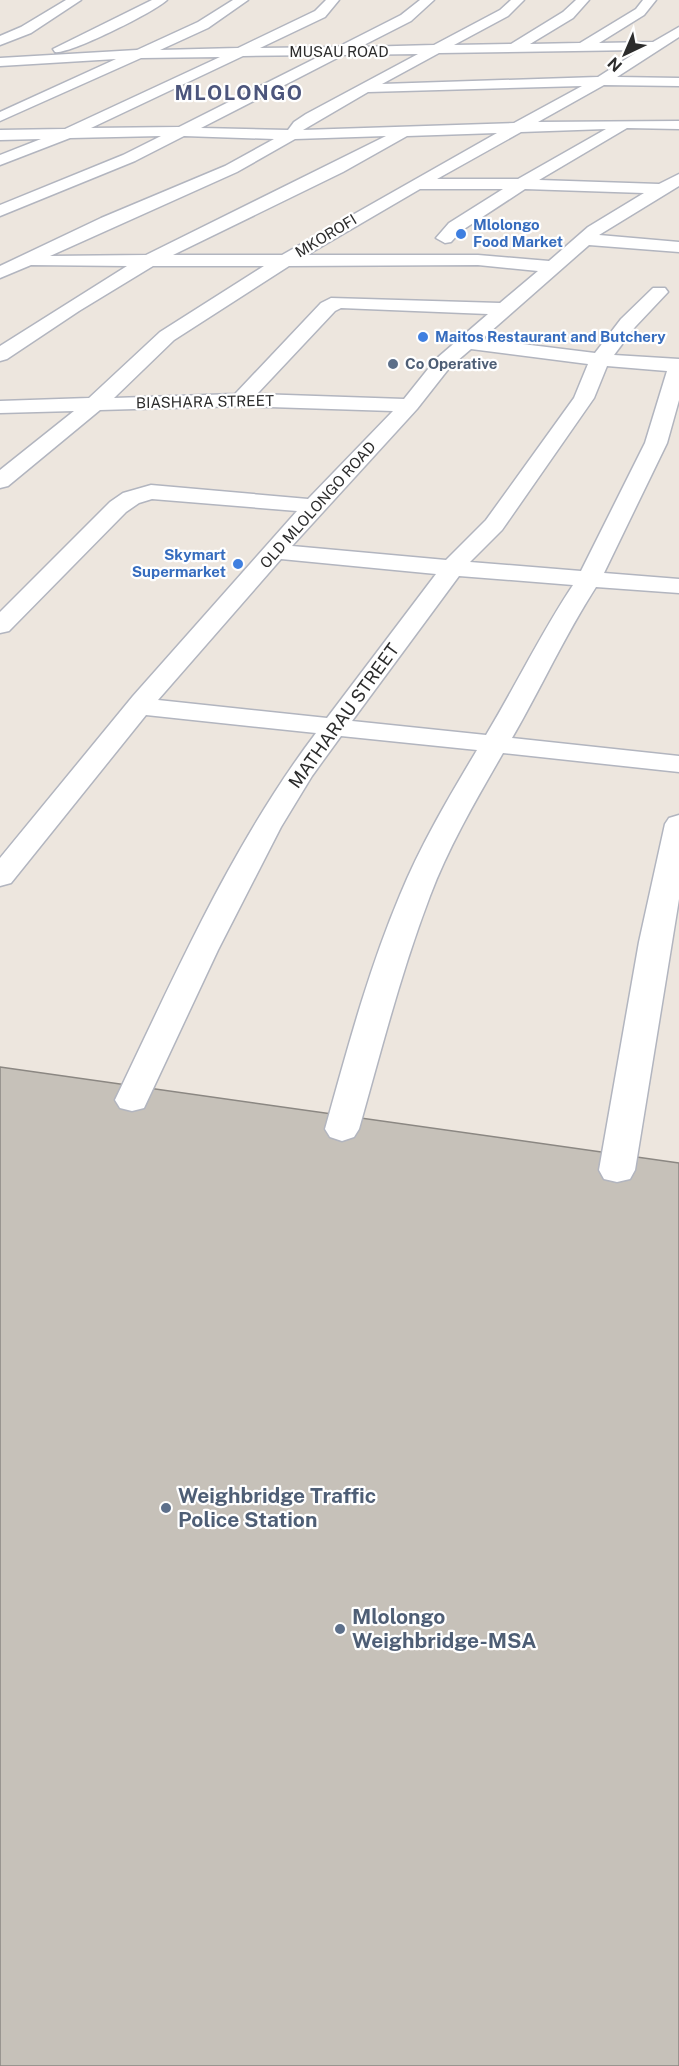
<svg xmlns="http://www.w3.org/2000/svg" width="679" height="2066" font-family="'Public Sans',sans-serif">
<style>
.building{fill:#c6c1b9;stroke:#8b8782;stroke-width:1.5}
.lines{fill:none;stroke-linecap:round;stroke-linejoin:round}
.minor-casing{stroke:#b2b5bf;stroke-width:3}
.minor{fill:#fff;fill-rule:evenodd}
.shop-dot{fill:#3f7fe0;stroke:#fff;stroke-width:2}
.service-dot{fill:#5c6f8a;stroke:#fff;stroke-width:2}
.labels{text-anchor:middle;stroke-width:4.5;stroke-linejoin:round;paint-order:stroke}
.far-street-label{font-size:15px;fill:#2c2c2c;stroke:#fff}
.far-shop-label{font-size:15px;font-weight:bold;fill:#366cbe;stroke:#fff;text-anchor:start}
.far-service-label{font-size:15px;font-weight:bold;fill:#4e5e75;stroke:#fff;text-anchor:start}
.street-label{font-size:18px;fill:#2c2c2c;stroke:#fff}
.far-district-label{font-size:20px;font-weight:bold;letter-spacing:1.5px;fill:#4c557c;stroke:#fff}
.near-service-label{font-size:21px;font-weight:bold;fill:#4e5e75;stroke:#fff;text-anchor:start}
</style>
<rect width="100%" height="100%" fill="#ede6de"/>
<path class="building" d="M0,1067L679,1163V2066H0Z"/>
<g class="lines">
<g class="minor-casing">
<path id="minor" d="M66,0H81L31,33L0,45V36L21,27Z
M152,0H167C156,11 69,55 55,52L53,49Z
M233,0H248L208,28L160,50L238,48L315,11L326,0H339L325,17L260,48L338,47L401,15L420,0H434L411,21L360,47L434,45L500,10L511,0H524L508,16L454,45L511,44L563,12L576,0H589L573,18L530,44L580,43L636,9L643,0H656L644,15L599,43L653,42L679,27V37L617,77L679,78V86L604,85L538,122L679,121V129L627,128L539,180L659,184L679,174V186L599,235L679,242V252L589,245L482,339L595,353L621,319L653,288H665L668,292L635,327L614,355L679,359V400L667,443L604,573L679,579V593L596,587C565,635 541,688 512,738L679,756V772L503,753C476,800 449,846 430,896C401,972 381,1051 359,1129L354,1137L342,1141L330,1137L325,1129C347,1050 368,971 400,895C421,844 449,797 477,750L341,736L312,776L281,827L218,950L144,1108L132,1111L120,1108L115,1100C175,975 232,844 316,733L146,715L11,883L0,886V858L133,696L297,511L152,499L139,503L126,512L9,631L0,633V612L110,502L123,493L151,485L308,499L393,411L241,406L100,410L8,486L0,488V470L74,411L0,413V401L89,398L160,332L264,266H153L79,311L7,359L0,361V346L127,266L31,265L0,278V266L101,218L225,166L274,139L184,136L135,161L0,216V205L123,155L161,136L70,138L0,165V155L41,139L0,140V130L65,129L220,57L141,58L0,121V112L116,59L0,66V58L137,50L198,22ZM640,50L598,77L382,84L439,53ZM418,54L306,114L294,122L288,130L201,128L343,55ZM322,55L179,127L91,128L243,56ZM582,86L514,123L303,130L368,92ZM606,129L518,179H437L521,132ZM497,133L282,255H173L343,172L407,136ZM386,136L146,255L50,256L237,172L295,139ZM420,189H503L449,223L436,238L445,243L451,242L461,231L525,189L644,193L588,227L549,261L478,255H307ZM478,265L538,271L500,303L331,298L321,303L235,394L114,398L174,340L289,266ZM341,308L488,314L436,359L404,399L257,394L335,311ZM471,349L588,364L574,398L486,520L446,560L292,546L417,409L450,367ZM607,366L667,371L645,443L581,571L470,562L502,530L594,398ZM281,559L436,574L327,718L158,700ZM459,576L573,585C541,633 516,685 486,735L352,721Z
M679,815V899L635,1170L630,1179L617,1182L604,1179L599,1170L639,942L665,824L669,818Z"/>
</g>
<use href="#minor" class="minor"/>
</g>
<g class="shop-dot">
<circle cx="461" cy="234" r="6"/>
<circle cx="423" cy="337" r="6"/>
<circle cx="238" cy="564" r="6"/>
</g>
<g class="service-dot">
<circle cx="393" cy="364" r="6"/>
<circle cx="166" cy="1508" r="6"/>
<circle cx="340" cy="1629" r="6"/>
</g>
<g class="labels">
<g class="far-street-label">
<text x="339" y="57">MUSAU ROAD</text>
<text transform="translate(326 236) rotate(-31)" y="5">MKOROFI</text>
<text transform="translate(205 402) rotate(-1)" y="5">BIASHARA STREET</text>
<text transform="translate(318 505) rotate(-48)" y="5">OLD MLOLONGO ROAD</text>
</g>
<g class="far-shop-label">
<text x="473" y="230">Mlolongo<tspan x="473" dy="17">Food Market</tspan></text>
<text x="435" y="342">Maitos Restaurant and Butchery</text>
<text x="226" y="560" text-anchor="end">Skymart<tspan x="226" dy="17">Supermarket</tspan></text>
</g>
<g class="far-service-label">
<text x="405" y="369">Co Operative</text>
</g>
<g class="street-label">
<text transform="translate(344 716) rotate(-54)" y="6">MATHARAU STREET</text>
</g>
<g class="far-district-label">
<text x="239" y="100">MLOLONGO</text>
</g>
<g class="near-service-label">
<text x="178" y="1503">Weighbridge Traffic<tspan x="178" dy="24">Police Station</tspan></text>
<text x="352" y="1624">Mlolongo<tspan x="352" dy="24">Weighbridge-MSA</tspan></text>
</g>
</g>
<g transform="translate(625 54) rotate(224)" stroke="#ffffff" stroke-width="4.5" paint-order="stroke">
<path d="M0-4.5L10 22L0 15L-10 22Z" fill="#2c2c2c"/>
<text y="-9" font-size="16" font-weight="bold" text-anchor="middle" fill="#2c2c2c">N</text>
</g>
</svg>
